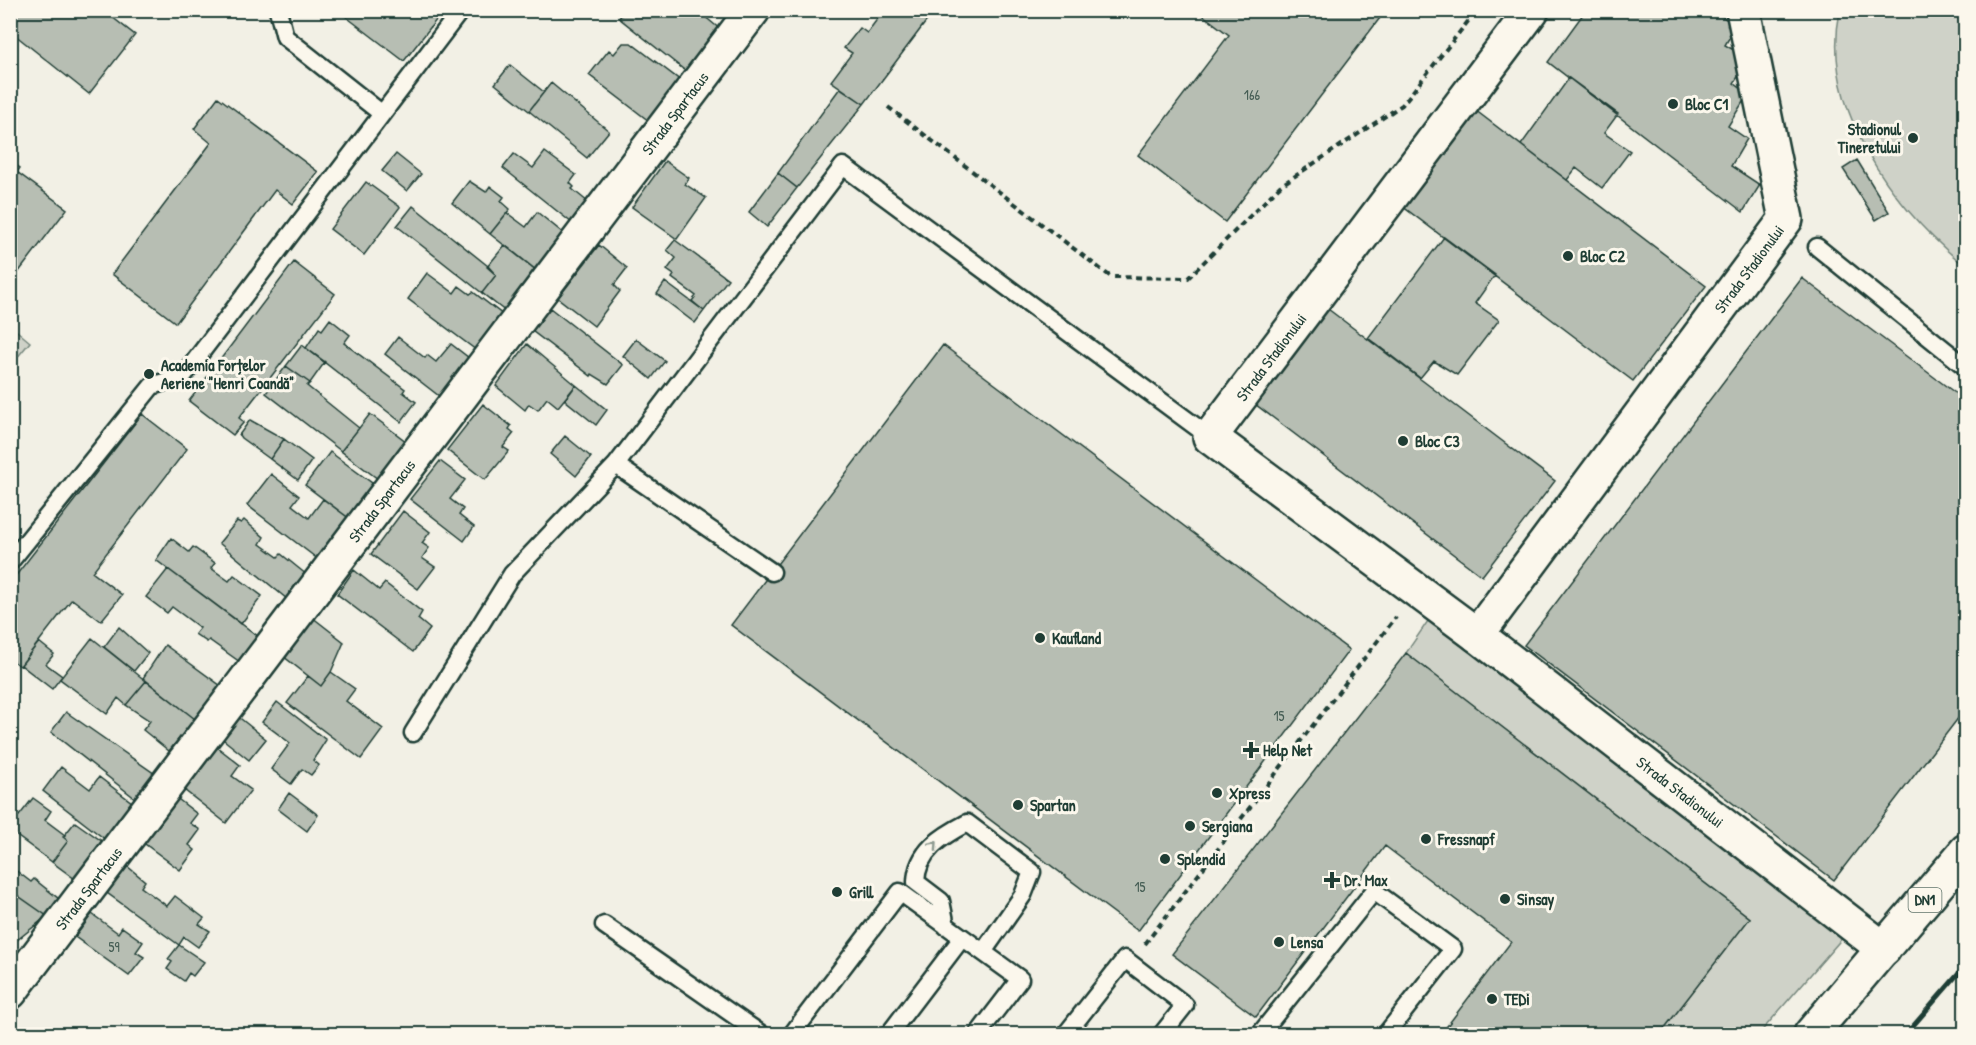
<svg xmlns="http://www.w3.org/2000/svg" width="1976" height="1045" font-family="'Patrick Hand',sans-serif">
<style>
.green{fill:#cfd2c8;stroke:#77887e;stroke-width:1.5}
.building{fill:#b7beb3;stroke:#1f3d34;stroke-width:1.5}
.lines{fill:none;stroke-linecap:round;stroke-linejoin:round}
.lane-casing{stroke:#1f3d34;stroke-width:21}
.street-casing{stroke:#1f3d34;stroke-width:38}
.primary-casing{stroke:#1f3d34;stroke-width:38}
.path{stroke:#1f3d34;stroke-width:4;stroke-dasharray:6 4.5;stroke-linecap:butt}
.lane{stroke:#fbf7ec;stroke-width:16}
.street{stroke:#fbf7ec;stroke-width:33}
.primary{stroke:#fbf7ec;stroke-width:33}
.rail{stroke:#1f3d34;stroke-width:4.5}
.oneway{stroke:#8d9a90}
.poi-dot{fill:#1f3d34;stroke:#fbf7ec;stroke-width:2}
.labels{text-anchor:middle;stroke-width:6;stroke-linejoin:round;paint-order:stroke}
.number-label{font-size:14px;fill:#455d54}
.shield{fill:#fbf7ec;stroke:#61756b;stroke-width:1.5}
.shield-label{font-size:15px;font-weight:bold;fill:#1f3d34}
.poi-label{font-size:16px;font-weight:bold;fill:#1f3d34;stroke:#fbf7ec;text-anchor:start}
.street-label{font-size:16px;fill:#1f3d34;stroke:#fbf7ec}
</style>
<rect width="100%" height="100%" fill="#f2f0e5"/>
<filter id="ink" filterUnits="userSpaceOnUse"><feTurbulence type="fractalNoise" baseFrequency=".0167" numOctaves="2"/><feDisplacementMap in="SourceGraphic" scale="12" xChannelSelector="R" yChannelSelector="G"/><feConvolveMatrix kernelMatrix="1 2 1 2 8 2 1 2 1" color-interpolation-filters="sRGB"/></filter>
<g filter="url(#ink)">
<path class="green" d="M1840,11H1965V266C1893,207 1820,109 1840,11Z
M11,326L30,342L11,365Z
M1432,615L1844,936L1759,1034H1660L1750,918L1406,653Z"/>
<path class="building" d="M10,10H103L135,35L89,94L10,31Z
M350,10H444L404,61L345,16Z
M625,10H678L684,15L688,10H697L721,30L688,73L619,18Z
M884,10H917L928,19L864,104L831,81L852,53L844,48L860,28L867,33Z
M1196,10H1386L1225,222L1138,155L1229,35Z
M1586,10H1713L1736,26L1725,45L1749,59L1734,83L1748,94L1728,126L1747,139L1731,166L1760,185L1743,212L1548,62Z
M623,43H631L681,81L649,121L589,75L609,50L614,54Z
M510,65L544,92L529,111L495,84Z
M1569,78L1618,114L1604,133L1630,151L1602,188L1576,168L1567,180L1521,145Z
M551,83L609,131L587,158L529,111Z
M840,88L864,104L797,188L778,173Z
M218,97L318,172L293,204L275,190L176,323L112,274L211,143L194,129Z
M1475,110L1706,286L1633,381L1402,206Z
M545,152L576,175L570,183L574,187L572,189L588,202L572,223L503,168L514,154L533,168Z
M396,154L421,174L407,191L382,171Z
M1857,160L1889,212L1876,220L1843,169Z
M10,161L20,168L17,172L67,209L11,282Z
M665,161L689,178L685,184L706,198L677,239L632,207Z
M778,173L797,188L767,227L749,212Z
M469,181L486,192L490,186L504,197L501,201L510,209L490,234L452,203Z
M366,182L400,207L364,255L330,229Z
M413,206L488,266L496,275L482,293L397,226Z
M537,212L563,233L537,271L490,234L507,213L526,227Z
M1444,237L1495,275L1475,303L1499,320L1457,375L1434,361L1420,378L1368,338Z
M675,240L728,279L704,311L692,301L696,296L672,278L674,275L667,270L676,258L667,250Z
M505,245L537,271L506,312L482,293L496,275L487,267Z
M599,245L627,268L614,285L620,291L594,326L558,298Z
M294,262L335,294L239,418L244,422L233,435L189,401Z
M427,273L454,293L459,286L470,294L473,292L503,315L476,350L408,299Z
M1802,278L1966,401V708L1834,880L1524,645Z
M665,282L704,311L695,323L657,294Z
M1324,306L1555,481L1482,576L1251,401Z
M550,308L623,365L608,384L592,374L591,376L532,331Z
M330,319L350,335L344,343L405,389L403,392L416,402L401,422L306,348L319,328L322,330Z
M398,337L425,358L427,355L436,362L451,344L469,358L439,396L385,354Z
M636,339L665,361L651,379L623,356Z
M527,344L576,385L558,407L547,398L538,410L529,404L525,410L496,386Z
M302,345L325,362L310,383L286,366Z
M943,345L1349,650L1138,931L731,625Z
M286,366L310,383L307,386L359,428L341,451L266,393Z
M576,385L607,410L596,425L565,400Z
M483,404L511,426L509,429L514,433L503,447L509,451L485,480L447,450Z
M142,414L187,449L92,572L122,595L101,621L72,599L20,666L10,659V583Z
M370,414L407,442L378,479L341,451Z
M250,420L284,439L270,459L241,438L239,435Z
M565,436L591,457L576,476L550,454Z
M284,439L312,460L298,480L270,459Z
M330,452L376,486L350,519L305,485Z
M440,461L465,480L450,499L463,509L459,515L474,527L464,541L410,499Z
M271,474L299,496L292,505L309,518L323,499L350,519L319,560L247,505Z
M403,511L430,532L422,543L429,548L422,558L435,567L418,589L371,554Z
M244,520L264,537L260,544L278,557L281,554L307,575L287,599L219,543L237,521L241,523Z
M171,538L189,552L193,547L215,563L211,568L229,581L234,575L262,596L241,624L156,560Z
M168,569L259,637L240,662L209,640L207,642L195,634L200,628L172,607L167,613L146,597Z
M354,570L379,590L385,583L422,612L418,619L430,629L413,652L337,594Z
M312,617L344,642L331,672L321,686L283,656Z
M119,627L148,653L134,671L104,647Z
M92,638L146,681L126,705L118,698L107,714L60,679Z
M39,642L54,654L46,664L62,676L52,689L21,665Z
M165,645L221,686L195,719L143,678Z
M1406,653L1750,918L1660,1034H1441L1511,942L1385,846L1256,1017L1172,954Z
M331,672L355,689L346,701L383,729L361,759L287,703L308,676L321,686Z
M146,681L195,719L169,751L143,730L150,721L126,705Z
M277,702L326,740L313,760L319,765L311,775L302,769L291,784L271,769L290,743L262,722Z
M66,712L155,774L136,799L51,732Z
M236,715L266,739L249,760L219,736Z
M212,743L240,765L232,776L251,790L226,823L179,786Z
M61,767L90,789L99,777L133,803L106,840L43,791Z
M289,793L318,815L307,831L278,809Z
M174,796L197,814L190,823L200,830L189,845L195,850L180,870L141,841Z
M33,798L51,811L45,820L65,835L63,837L68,841L52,862L10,831V817L14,812L19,816Z
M75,822L103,842L75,879L52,862L68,841L63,837Z
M10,866L31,882L34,879L59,899L47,916L10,890Z
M127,866L145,881L141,887L167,906L175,896L204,918L199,924L210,931L198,947L184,937L179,945L107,893Z
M10,890L47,916L11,945L10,944Z
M92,914L118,933L122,927L143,942L136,952L144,957L129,976L75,937Z
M179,945L204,962L193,976L189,973L184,981L167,969L172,962L168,959Z"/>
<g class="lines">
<g class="lane-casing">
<path id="lane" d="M278,10L285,37L381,113
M1817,247L1966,367
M616,465L772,572
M10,562L152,386L184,375L461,10
M413,733L512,574L616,465L843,166L1210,437
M604,925L761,1034
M946,926L941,901L916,882C917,851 942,836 967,823L1032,872L1023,895L983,952
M792,1034L900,892L1020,979L978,1034
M889,1034L962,938
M1066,1034L1125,959L1185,1005L1162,1034
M1260,1034L1374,891L1453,949L1386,1034"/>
</g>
<g class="street-casing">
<g id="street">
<path id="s1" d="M1532,10L1210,437L1477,635L1884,949"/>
<path id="s2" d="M1477,635L1786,219L1743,10"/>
<path id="s3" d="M10,992L753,10"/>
</g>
</g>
<g class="primary-casing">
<path id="primary" d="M1811,1034L1966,851"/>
</g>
<path class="path" d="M888,107L1111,277L1188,278L1280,186L1402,105L1477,10
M1145,944L1396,617"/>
<use href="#lane" class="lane"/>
<use href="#street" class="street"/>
<use href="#primary" class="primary"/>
<path class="rail" d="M1906,1034L1966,965"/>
</g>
<defs><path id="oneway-chevron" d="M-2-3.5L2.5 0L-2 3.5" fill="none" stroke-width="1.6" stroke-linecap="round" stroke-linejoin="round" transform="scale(1.5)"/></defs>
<use class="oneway" href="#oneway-chevron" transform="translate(934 845) rotate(-48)"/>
</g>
<g class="poi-dot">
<circle cx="1673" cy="104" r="6"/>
<circle cx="1913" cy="138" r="6"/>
<circle cx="1568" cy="256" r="6"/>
<circle cx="149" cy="374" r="6"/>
<circle cx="1403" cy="441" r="6"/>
<circle cx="1040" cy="638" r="6"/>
<path d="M1248 741h6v6h6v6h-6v6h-6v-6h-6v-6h6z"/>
<circle cx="1217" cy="793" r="6"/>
<circle cx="1018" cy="805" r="6"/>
<circle cx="1190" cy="826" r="6"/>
<circle cx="1426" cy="839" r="6"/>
<circle cx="1165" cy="859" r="6"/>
<path d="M1329 871h6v6h6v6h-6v6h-6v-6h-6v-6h6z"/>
<circle cx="837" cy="892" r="6"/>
<circle cx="1505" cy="899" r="6"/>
<circle cx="1279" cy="942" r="6"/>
<circle cx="1492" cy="999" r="6"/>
</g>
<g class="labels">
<g class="number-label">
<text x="1252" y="100">166</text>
<text x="1279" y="721">15</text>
<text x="1140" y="892">15</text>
<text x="114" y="952">59</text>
</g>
<rect class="shield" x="1908.5" y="888" width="33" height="24" rx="4.5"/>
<g class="shield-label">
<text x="1925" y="905">DN1</text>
</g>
<g class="poi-label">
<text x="1685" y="110">Bloc C1</text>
<text x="1901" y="135" text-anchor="end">Stadionul<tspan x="1901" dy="18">Tineretului</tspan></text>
<text x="1580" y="262">Bloc C2</text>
<text x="161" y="371">Academia Forțelor<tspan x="161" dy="18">Aeriene "Henri Coandă"</tspan></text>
<text x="1415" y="447">Bloc C3</text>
<text x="1052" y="644">Kaufland</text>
<text x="1263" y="756">Help Net</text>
<text x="1229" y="799">Xpress</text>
<text x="1030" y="811">Spartan</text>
<text x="1202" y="832">Sergiana</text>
<text x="1438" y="845">Fressnapf</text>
<text x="1177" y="865">Splendid</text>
<text x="1344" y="886">Dr. Max</text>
<text x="849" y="898">Grill</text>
<text x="1517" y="905">Sinsay</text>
<text x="1291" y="948">Lensa</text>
<text x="1504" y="1005">TEDi</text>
</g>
<g class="street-label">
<text dy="6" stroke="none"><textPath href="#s3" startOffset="1102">Strada Spartacus</textPath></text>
<text dy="6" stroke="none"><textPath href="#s2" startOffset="456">Strada Stadionului</textPath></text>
<text transform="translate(1271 357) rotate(-53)" y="6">Strada Stadionului</text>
<text dy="6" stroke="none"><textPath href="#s3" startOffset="616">Strada Spartacus</textPath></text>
<text dy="6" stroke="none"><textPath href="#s1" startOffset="1124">Strada Stadionului</textPath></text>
<text dy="6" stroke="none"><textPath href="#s3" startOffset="130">Strada Spartacus</textPath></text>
</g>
</g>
<rect width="1976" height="1045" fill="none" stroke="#fbf7ec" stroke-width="36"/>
<rect x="18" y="18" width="1940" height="1009" fill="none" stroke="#1f3d34" stroke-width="2" filter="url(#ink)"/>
</svg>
